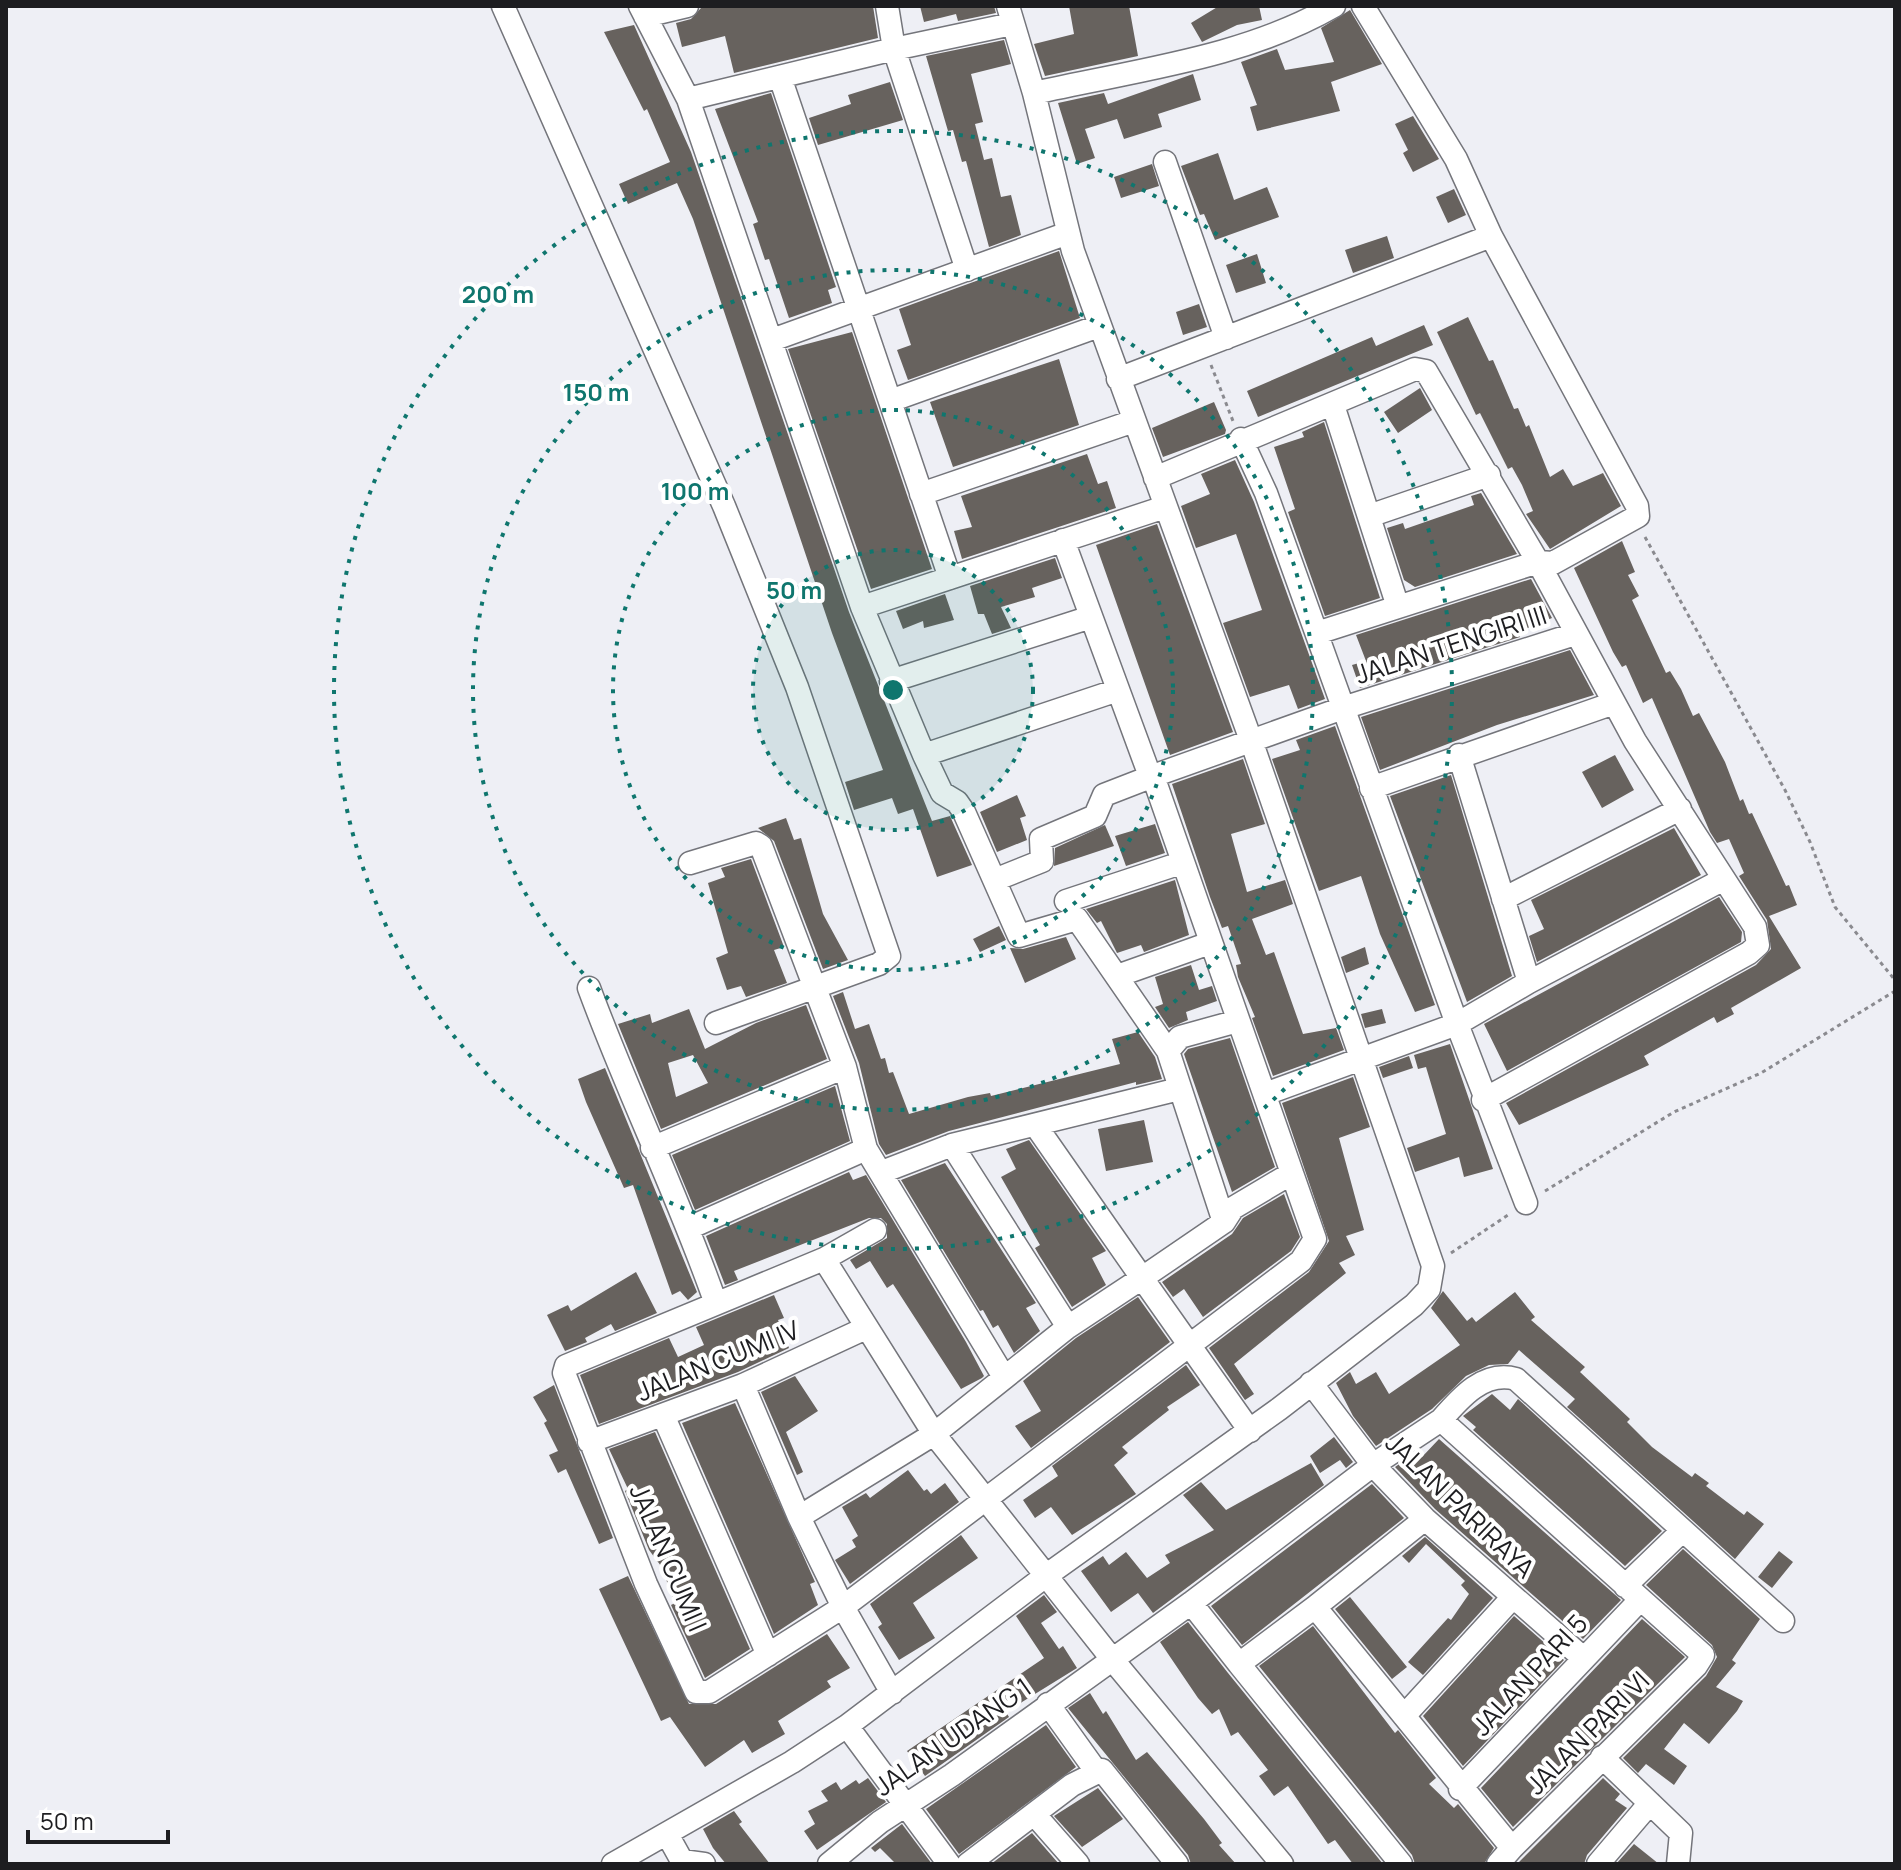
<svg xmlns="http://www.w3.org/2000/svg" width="1901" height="1870" font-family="Manrope,sans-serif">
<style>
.building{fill:#67625e;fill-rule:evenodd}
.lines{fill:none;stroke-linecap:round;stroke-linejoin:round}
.minor-casing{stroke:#74757b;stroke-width:25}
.path{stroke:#8a8a8f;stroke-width:3;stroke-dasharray:4 4;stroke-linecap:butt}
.minor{stroke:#fff;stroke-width:22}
.ring{fill:none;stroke:#0f766e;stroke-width:4;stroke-dasharray:4 8}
.labels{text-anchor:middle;stroke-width:8;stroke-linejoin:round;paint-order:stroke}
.street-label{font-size:26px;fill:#1d1d20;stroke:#fff}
.centre{fill:#0f766e;stroke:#fff;stroke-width:4}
.ring-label{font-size:24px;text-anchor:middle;font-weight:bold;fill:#0f766e;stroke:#fff;stroke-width:8;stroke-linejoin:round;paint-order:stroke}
</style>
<rect width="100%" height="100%" fill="#eeeff5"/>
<path class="building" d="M710,6H873L878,38L734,73L725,36L682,47L676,23L691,19L701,8Z
M920,6H994L996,13L958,21L956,14L924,22Z
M1069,6H1129L1138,56L1045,76L1034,44L1074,34Z
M1219,6H1259L1262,20L1237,25L1202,42L1191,23Z
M1350,10L1382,64L1331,82L1340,111L1257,131L1250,107L1257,105L1241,62L1277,49L1285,70L1334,62L1321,28Z
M634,25L691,152L849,612L932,821L950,816L972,865L937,877L913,809L898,814L892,798L854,810L845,782L883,770L832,633L693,219L677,183L628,204L619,184L670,162L647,109L644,111L604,32Z
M1004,40L1011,64L971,74L983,122L975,124L984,160L992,158L1001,197L1011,195L1021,235L989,247L966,161L962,162L953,130L948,131L926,56Z
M1193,74L1201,100L1158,114L1162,127L1124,139L1117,119L1085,129L1095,158L1077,164L1058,103L1104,93L1108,104Z
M890,82L903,120L818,145L809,118L851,104L848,95Z
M771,93L836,287L828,290L832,303L789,318L769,259L765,260L753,224L758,222L715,109Z
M1413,116L1439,159L1413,172L1403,153L1408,150L1395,124Z
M1218,153L1234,200L1267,187L1279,217L1215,240L1204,214L1200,215L1181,166Z
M1152,164L1159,186L1121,198L1114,177Z
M1454,189L1466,215L1448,223L1436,197Z
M1387,236L1394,258L1353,273L1345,250Z
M1059,251L1080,318L908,380L897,350L911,345L899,309Z
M1257,254L1266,283L1236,293L1226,265Z
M1199,304L1207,327L1183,335L1176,312Z
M1468,317L1489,361L1493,360L1514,409L1518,408L1526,427L1529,425L1550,477L1563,469L1573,486L1603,473L1621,506L1550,549L1526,514L1533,511L1522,485L1512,467L1508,469L1480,413L1476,415L1437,332Z
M1424,325L1433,345L1258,417L1247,391L1372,337L1376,346Z
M852,332L932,569L871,589L788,349Z
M1059,359L1079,425L953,467L930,402Z
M1420,388L1432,410L1398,433L1384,412Z
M1214,402L1226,430L1225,434L1163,457L1152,428Z
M1324,422L1380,598L1325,616L1288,512L1295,509L1274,447L1304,437L1302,432Z
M1087,454L1098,484L1107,481L1116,508L962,559L954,531L972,527L961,496Z
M1235,460L1254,502L1325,699L1298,709L1289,685L1250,697L1223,623L1262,610L1236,534L1196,548L1181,506L1210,494L1201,474Z
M1481,493L1517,554L1415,587L1404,580L1387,528L1403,523L1405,529L1474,505L1471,496Z
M1157,524L1233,732L1170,755L1096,545Z
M1622,541L1635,572L1628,575L1639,596L1632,600L1666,673L1670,671L1681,689L1693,716L1699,713L1725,762L1740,801L1743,799L1749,814L1752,813L1786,886L1789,885L1797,905L1769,916L1801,968L1731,1008L1734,1014L1717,1023L1714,1017L1644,1056L1649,1065L1519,1125L1506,1103L1756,965L1771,949L1767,920L1739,876L1744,873L1729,839L1717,843L1710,832L1652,698L1643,703L1626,665L1622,667L1613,652L1574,568Z
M1055,558L1062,578L1032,588L1035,597L1001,607L1011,628L992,634L984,614H978L970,586Z
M1531,579L1552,618L1518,632L1520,637L1360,688L1352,665L1366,661L1356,635Z
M945,594L954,620L924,628L923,621L903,629L896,611Z
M1570,650L1594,695L1497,725L1380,770L1361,717Z
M1335,726L1435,1005L1415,1012L1380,934L1361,876L1319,891L1272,759L1300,750L1296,740Z
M1615,755L1634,790L1602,808L1582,772Z
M1243,759L1265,824L1231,834L1247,892L1285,880L1293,904L1252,919L1266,955L1274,952L1303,1034L1336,1028L1344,1050L1273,1076L1252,1018L1255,1017L1238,977L1236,965L1241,964L1228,926L1222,928L1210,897L1172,784Z
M1451,775L1512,976L1467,1002L1390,796Z
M1017,795L1026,816L1020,818L1027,840L997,852L980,812Z
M786,818L794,840L801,838L823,914L848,960L823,969L774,841L758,828Z
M1155,824L1165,853L1126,866L1115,836Z
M1105,825L1114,846L1054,866L1055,848Z
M1674,828L1701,875L1537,962L1529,936L1544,929L1531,900Z
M751,859L784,947L774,950L787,983L746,997L741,986L727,990L716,958L728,953L708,883L725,877L721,868Z
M1175,880L1189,935L1144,952L1141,945L1117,953L1101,921L1097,923L1086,909Z
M1719,897L1742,932L1741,942L1507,1071L1484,1024Z
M999,926L1006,940L980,952L973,939Z
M1066,937L1076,959L1025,983L1010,948L1023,949Z
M1365,947L1369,964L1346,973L1341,957Z
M1191,965L1199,990L1212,986L1217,1001L1186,1012L1188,1020L1169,1028L1155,1007L1163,1004L1155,977Z
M843,992L855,1029L869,1024L881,1059L885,1058L889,1073L893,1072L909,1114L968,1097L990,1093L991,1096L1120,1064L1112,1039L1138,1032L1155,1057L1162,1079L1136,1085V1082L949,1131L886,1155L879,1144L859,1063L833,996Z
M806,1005L827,1059L661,1129L618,1024L650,1014L652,1023L689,1009L705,1049L756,1023ZM693,1055L708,1083L676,1097L668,1063Z
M1382,1009L1386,1023L1365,1028L1361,1014Z
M1230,1038L1275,1167L1232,1192L1184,1054L1188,1049Z
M1450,1044L1493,1169L1464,1177L1459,1157L1415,1172L1407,1148L1446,1134L1426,1067L1418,1069L1414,1055Z
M1409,1056L1413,1068L1383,1078L1379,1067Z
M605,1068L697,1292L688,1300L680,1291L672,1295L633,1185L624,1188L586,1102L578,1079Z
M1353,1077L1370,1127L1339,1138L1364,1230L1346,1236L1355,1255L1339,1263L1346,1273L1234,1364L1254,1394L1245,1400L1209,1348L1309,1272L1329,1241L1282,1103Z
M835,1086L850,1141L695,1210L672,1155Z
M1144,1120L1153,1162L1106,1171L1098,1129Z
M1029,1140L1106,1251L1092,1258L1106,1285L1072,1307L1039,1255L1035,1248L1040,1245L1001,1177L1016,1169L1006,1149Z
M945,1163L1036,1303L1026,1308L1040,1331L1014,1353L998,1325L993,1328L983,1310L980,1311L901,1180Z
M849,1172L853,1180L866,1175L966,1342L984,1376L982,1378L961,1389L893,1284L887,1288L870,1261L856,1269L850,1260L887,1238V1224L881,1218H869L734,1271L738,1280L725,1285L706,1236Z
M1284,1194L1300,1237L1291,1251L1203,1317L1184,1289L1173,1297L1162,1282L1232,1234L1243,1218Z
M636,1272L657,1313L615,1331L611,1324L585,1338L587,1342L565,1351L547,1315L568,1305L571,1311Z
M1443,1291L1467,1321L1472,1317L1476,1322L1515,1292L1535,1317L1531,1320L1585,1367L1580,1372L1630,1419L1627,1422L1652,1447L1692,1477L1695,1473L1709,1483L1706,1486L1744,1515L1747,1511L1764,1524L1735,1559L1567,1407L1575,1399L1519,1350L1508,1364L1489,1365L1466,1376L1432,1409L1376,1446L1353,1416L1336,1383L1350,1372L1356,1384L1376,1372L1389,1394L1460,1345L1431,1308Z
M774,1295L784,1318L778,1320L789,1348L738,1372L599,1424L580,1375L669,1338L678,1357L704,1345L696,1327Z
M1138,1297L1170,1342L1031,1448L1015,1426L1041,1411L1023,1381L1076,1338Z
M1186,1365L1200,1385L1167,1407L1169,1410L1122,1447L1128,1453L1114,1465L1136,1494L1072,1535L1051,1507L1035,1518L1023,1500L1058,1476L1052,1466Z
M795,1376L818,1411L786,1432L803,1472L797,1475L761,1392Z
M554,1385L613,1538L599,1544L566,1469L558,1473L549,1455L558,1451L544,1423L547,1421L533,1397Z
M1492,1394L1510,1410L1518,1399L1662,1531L1625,1566L1473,1430L1476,1427L1463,1416Z
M735,1403L815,1582L810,1584L818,1605L774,1634L682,1423Z
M655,1432L750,1649L705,1678L671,1605L675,1603L661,1566L649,1550L625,1491L628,1489L609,1449Z
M1334,1437L1353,1462L1346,1468L1340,1460L1320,1473L1310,1456Z
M1439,1439L1621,1600L1583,1639L1435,1509L1395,1467L1417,1452L1422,1457Z
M1311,1463L1324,1485L1153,1613L1138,1593L1111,1612L1081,1571L1103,1556L1109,1565L1126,1552L1147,1578L1170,1563L1165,1555L1214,1530L1183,1495L1201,1482L1226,1510Z
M908,1470L924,1491L927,1489L931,1494L945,1483L959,1502L850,1584L835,1560L856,1547L852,1540L858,1536L842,1507L866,1493L870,1498Z
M1372,1484L1404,1518L1242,1645L1211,1606Z
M961,1535L978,1558L913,1603L935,1638L899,1660L878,1627L882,1624L870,1604Z
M1425,1537L1493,1598L1423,1675L1408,1662L1448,1618L1451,1620L1469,1594L1461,1585L1465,1581L1426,1544L1409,1563L1402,1556Z
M1683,1549L1760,1619L1732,1660L1736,1663L1716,1687L1743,1701L1737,1711L1709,1744L1684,1723L1664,1749L1687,1766L1674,1785L1646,1764L1638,1773L1623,1758L1706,1676L1717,1657L1712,1645L1646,1585Z
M1779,1551L1793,1562L1772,1588L1758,1577Z
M628,1576L689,1704H716L827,1634L850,1668L827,1681L831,1687L778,1721L785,1734L752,1753L744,1740L705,1767L670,1717L661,1721L599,1589Z
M1044,1595L1057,1612L1041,1623L1059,1649L1063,1646L1077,1668L1006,1712L1009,1717L925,1776L907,1751L1044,1658L1016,1616Z
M1350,1597L1407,1667L1392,1679L1335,1609Z
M1514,1616L1564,1660L1463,1766L1423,1716Z
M1642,1619L1685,1657L1513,1827L1481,1788Z
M1188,1622L1228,1673L1383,1864H1353L1335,1840L1328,1844L1288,1786L1274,1796L1259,1776L1268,1770L1238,1732L1231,1736L1219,1709L1212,1714L1198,1698L1160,1642Z
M1313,1626L1395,1733L1398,1730L1436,1778L1429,1784L1454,1808L1458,1804L1494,1848L1484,1864H1415L1412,1855L1259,1666Z
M1090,1693L1103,1714L1106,1711L1136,1760L1147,1752L1204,1819L1222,1843L1219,1845L1236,1864H1191L1188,1855L1068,1708Z
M1046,1725L1076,1767L959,1854L926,1809Z
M868,1778L886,1802L817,1850L804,1831L815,1824L808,1811L828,1801L821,1791L836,1782L841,1790L856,1780L859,1784Z
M1603,1778L1620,1794L1615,1800L1627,1808L1587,1855L1584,1864H1517Z
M1098,1788L1123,1819L1082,1847L1054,1816Z
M734,1811L742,1822L739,1824L770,1864H726L713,1848L703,1829Z
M902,1824L932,1864H896L880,1848L875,1852L871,1848Z
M1032,1833L1059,1864H991Z
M1634,1844L1659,1864H1616Z"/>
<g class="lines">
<g class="minor-casing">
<path id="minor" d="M503,6L724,506L797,687L889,956L879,964L716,1023
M640,6L688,99L862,607L924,755L1118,690
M887,6L894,49L967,270
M1363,6L1456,159L1491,236
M645,16L687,6
M780,77L950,578
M1034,93C1135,70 1244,58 1334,6
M688,99L894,49L1012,24
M1165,162L1226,338
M772,340L1068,233
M1118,379L1491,236L1637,506L1638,516L1553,563L1538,562L1317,633
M890,401L1099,326
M1333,405L1398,607
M1241,439L1266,493L1457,1024L1529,982L1724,879
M1155,478L1415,369L1426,371L1538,562L1635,741L1755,927L1758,945L1749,953L1483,1100
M921,494L1134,421
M1369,516L1489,475
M1063,540L1147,768L1153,776L1343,708L1575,634
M862,607L1165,507
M891,681L1091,617
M924,755L942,793L957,802L964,812L1019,936L1077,919L1168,1051
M1459,755L1529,982
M1371,788L1614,703
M690,863L756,843L761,846L845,1067L866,1149L1004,1377
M1503,899L1680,809
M1066,901L1181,863
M1117,976L1210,943
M589,988C628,1094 678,1195 715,1301
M1238,1021L1180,1037L1168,1051L1224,1222L1233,1208L1292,1173
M1265,1094L1457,1024L1526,1203
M1036,1126L1142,1278L1224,1222
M952,1145L1179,1089
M652,1148L845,1067
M689,1228L866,1149
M824,1259L875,1230
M1068,1327L1142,1278L1250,1431
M1311,1383L1373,1465L1425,1519L1582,1657
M743,1385L799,1517L843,1607L1301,1261L1315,1239L1153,776L1104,795L1095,816L1041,839L1042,861L997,879
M663,1415L768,1655
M1441,1420C1460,1398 1484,1370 1516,1379L1783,1621
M589,1442L743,1385L866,1328
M799,1517L934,1434L1068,1327L952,1145L882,1172
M1425,1519L1315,1607L1512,1848L1498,1864
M1625,1586L1681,1532
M1191,1603L1239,1664
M1315,1607L1239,1664L1401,1864
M892,1693L843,1607L709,1692H696L646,1584L564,1373L566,1366L824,1259L934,1434L1112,1659L1282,1864
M1048,1704L1096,1771
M1404,1716L1513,1597
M847,1726L949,1864
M1602,1757L1681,1833L1678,1864
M1460,1789L1640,1600
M1035,1815L1078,1864
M667,1834L682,1861L704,1864
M613,1864L792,1762L847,1726L1047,1575L1279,1409L1414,1305L1429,1289L1433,1266L1252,743L1073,251L1034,93L1008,6
M829,1864L880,1822L952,1775L1191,1603L1373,1465L1441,1420L1703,1655L1696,1666L1512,1848
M968,1864L1072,1785L1102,1770L1177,1864
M1598,1864L1650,1803"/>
</g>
<path class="path" d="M1211,365L1233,421
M1645,537L1785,790L1810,842L1835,907L1895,980
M1545,1191L1674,1112L1761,1073L1895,991
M1451,1253L1508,1215"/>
<use href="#minor" class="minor"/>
</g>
<circle cx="893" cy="690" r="140" fill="#0f766e" fill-opacity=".12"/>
<g class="ring">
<circle cx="893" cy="690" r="140"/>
<circle cx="893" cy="690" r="280"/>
<circle cx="893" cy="690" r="420"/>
<circle cx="893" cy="690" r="559"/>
</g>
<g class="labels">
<g class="street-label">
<text transform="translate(1451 645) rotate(-18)" y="9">JALAN TENGIRI III</text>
<text transform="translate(718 1361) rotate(-22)" y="9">JALAN CUMI IV</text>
<text transform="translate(1460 1506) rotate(44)" y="9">JALAN PARIRAYA</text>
<text transform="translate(668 1558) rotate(67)" y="9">JALAN CUMI I</text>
<text transform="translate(1530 1675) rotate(-47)" y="9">JALAN PARI 5</text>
<text transform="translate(1588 1733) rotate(-45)" y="9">JALAN PARI VI</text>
<text transform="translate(953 1737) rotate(-35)" y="9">JALAN UDANG 1</text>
</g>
</g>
<circle cx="893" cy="690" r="12" class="centre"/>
<g class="ring-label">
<text x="498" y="303">200 m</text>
<text x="596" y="401">150 m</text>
<text x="695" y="500">100 m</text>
<text x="794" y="599">50 m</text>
</g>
<rect width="1901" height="1870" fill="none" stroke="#1d1d20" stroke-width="16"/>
<path d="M28 1830v12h140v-12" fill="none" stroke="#1d1d20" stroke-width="4"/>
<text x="40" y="1830" font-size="24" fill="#1d1d20" stroke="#ffffff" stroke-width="6" paint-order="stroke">50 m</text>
</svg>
